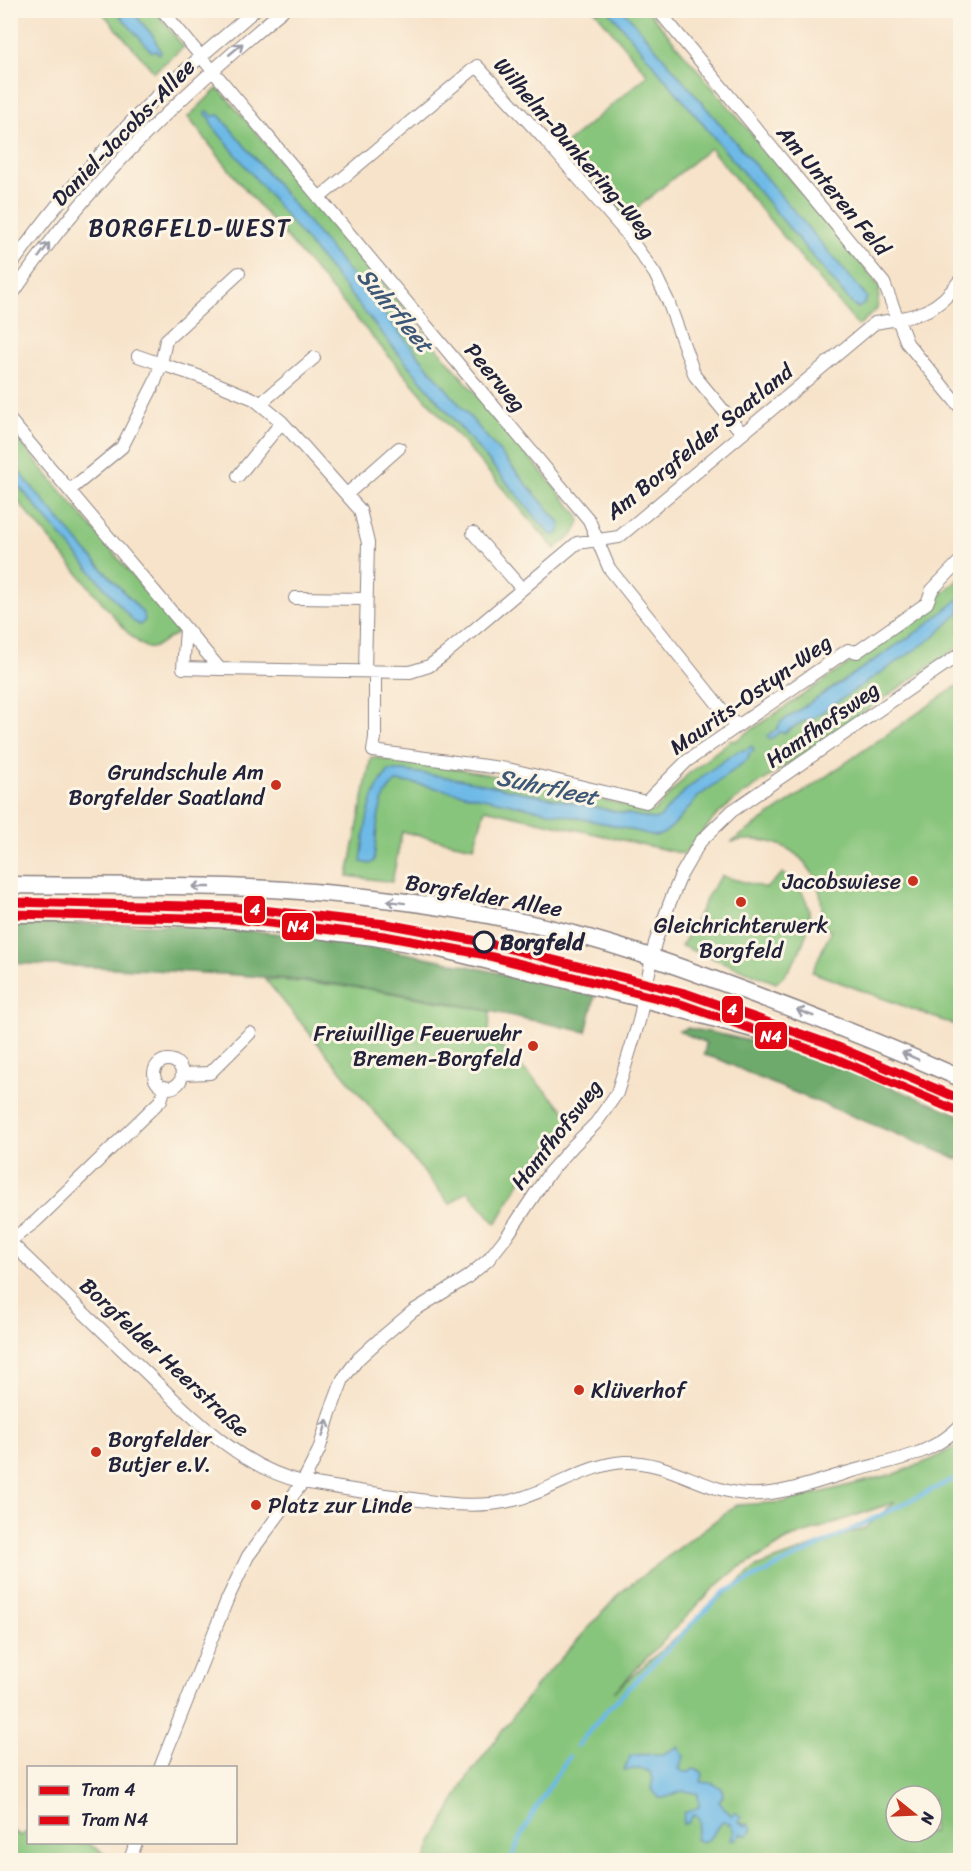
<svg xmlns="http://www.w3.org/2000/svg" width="971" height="1871" font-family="Sriracha,sans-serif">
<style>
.green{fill:#88c57c;stroke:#55745c;stroke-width:1.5;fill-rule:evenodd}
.forest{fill:#6eaa6c;stroke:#486654;stroke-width:1.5}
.water{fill:#6ebae7;stroke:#486e91;stroke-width:1.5}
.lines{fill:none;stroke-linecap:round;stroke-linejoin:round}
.stream{stroke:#6ebae7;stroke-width:4.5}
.minor-casing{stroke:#8c8282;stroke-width:14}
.secondary-casing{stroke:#8c8282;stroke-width:19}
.minor{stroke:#fff;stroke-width:12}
.secondary{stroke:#fff;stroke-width:16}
.tram-1-casing{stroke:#fcf5e5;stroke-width:14}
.tram-2-casing{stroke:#fcf5e5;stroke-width:14}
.tram-1{stroke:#e30613;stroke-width:9}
.tram-2{stroke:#e30613;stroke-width:9}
.oneway{stroke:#9c9ca7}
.poi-dot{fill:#c8321e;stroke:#fcf5e5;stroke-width:2}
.stop-dot{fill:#fcf5e5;stroke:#22223b;stroke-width:3}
.labels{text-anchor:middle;stroke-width:6;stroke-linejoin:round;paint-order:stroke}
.street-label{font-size:22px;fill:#22223b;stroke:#fcf5e5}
.poi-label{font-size:22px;fill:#22223b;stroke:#fcf5e5;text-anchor:end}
.stop-label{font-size:22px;font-weight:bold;fill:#22223b;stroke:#fcf5e5;text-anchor:start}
.neighbourhood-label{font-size:24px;letter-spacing:1.5px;fill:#22223b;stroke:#fcf5e5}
.water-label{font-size:24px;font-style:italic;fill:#3d5777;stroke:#fcf5e5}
.line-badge{stroke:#fcf5e5;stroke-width:2}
.badge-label{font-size:16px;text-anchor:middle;font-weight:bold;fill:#fff}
</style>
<rect width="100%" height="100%" fill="#fcf5e5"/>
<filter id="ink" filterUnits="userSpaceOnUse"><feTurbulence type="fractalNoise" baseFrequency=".0167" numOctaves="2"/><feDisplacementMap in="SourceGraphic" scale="12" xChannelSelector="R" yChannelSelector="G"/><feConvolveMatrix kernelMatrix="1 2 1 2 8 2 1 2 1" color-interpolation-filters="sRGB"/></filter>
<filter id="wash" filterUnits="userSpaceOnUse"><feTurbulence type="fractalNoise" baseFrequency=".008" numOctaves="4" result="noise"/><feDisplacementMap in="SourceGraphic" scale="24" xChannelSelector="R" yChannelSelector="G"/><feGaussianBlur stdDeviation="1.35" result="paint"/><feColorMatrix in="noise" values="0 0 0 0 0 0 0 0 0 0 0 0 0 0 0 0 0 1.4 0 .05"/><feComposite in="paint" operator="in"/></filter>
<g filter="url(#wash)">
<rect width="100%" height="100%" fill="#f7e3ca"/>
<path class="green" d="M101,11H155L184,47L154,72Z
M595,11H648L870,274L880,288L877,309L858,326L710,148L626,217L563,146L648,75Z
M217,89L222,92L577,514L580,521L574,534L555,549L239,182L188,117Z
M10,430L164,613L178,633C149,646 156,660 127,632L11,493Z
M960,578V646L734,801L716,816L684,854L485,809L474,847L402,832L392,882L348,876L371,757L441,766L524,781L654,812L687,775L731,740L735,741L900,629Z
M957,686L960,690V1027L812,972L831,931L821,926C829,869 788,830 731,842Z
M783,873C796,882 806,894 809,911C811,934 793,970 776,983L681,946C698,924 702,897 722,876L766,888Z
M265,979L358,987L490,1011L489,1034L573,1119L525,1173L496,1224L468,1191L450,1204Z
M960,1444V1860H426L432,1842L467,1778L536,1686L621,1592L736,1505L784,1502L897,1473L933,1459ZM895,1502L865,1528L756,1567L614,1692L711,1591L738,1568L763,1555L788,1539ZM896,1796H932V1832H896Z
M10,1829L21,1836L28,1831V1842L87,1843L115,1860H11Z"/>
<path class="forest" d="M10,923C91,924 171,923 251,931C368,941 481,968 595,996L586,1032C510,1016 434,997 357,987C242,972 126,969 11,963Z
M687,1028C781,1043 873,1079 960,1115V1160L759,1078L721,1060L704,1055L706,1043L679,1031Z"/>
<path class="water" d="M116,11H132L153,36L161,52L159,54L156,51H151Z
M609,11H624L867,297L865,303L858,308L853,305Z
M208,111L213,116L219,115C333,251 444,389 560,523V531L554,536L549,533L398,353L211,124V119L205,113Z
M10,461L85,550L143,613L145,620L140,625L134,622L11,477Z
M960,598V612L934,637L813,718L802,722L784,733L780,732L770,740L767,736L777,729L781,722L920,630Z
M752,746L754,750L749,754L748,759L698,797L674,825L663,834L655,836L616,826L412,783L396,782C375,798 377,836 374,861L370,864L361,862C365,832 367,794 389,771H404L459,779L652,819L660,818C684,788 707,772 738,751L746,750Z
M678,1747L684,1756L679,1769L684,1772H690L693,1769L701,1771L703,1775L701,1782L711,1783L722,1788L723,1796L719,1802L732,1816L735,1812L741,1817L738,1821L746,1826L748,1824L752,1829L748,1835H742L741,1833L736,1839H731L734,1832L730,1824L723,1821L709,1839L702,1842L695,1839L700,1822L697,1815L694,1814L688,1823L683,1824L684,1813L699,1807L698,1794C674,1786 678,1798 659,1798L651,1788L653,1779L649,1771L639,1769L624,1770L631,1755L663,1754Z"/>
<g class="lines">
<path class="stream" d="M577,1746L606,1711L723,1593L960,1476
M511,1860C525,1823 546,1790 569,1757"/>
</g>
</g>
<g filter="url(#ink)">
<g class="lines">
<g class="minor-casing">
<path id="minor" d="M162,10L589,520L609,568L732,722L739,724
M658,10L884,283L907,343L960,407
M319,198L477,66L546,141L626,233L655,274L668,301L695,376L742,433
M10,267C54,206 102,149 156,97C187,67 222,39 255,10
M10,298C83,187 181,95 283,10
M138,356L161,364L166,340L239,273
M260,404L314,358
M10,420L220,669L410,672L429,666L444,655L577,543L619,537L875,323C914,316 936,315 960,280
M238,476L282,422
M70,490L122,447L155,382L161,364L198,376L254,399L282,422L360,510L368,543L365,671
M347,494L399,448
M473,533L522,589
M295,598L366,599
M186,630L183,668L220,669
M375,672V737L373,751L508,769L646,802L687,761L848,650L857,652L927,603L932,590L960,561
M154 1074a14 14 0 1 1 28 0a14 14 0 1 1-28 0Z
M182,1074L210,1073L250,1033
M10,1241L36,1221L161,1100L165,1087
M10,1242C52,1282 93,1322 135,1362C184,1408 236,1467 303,1482C333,1487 363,1492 393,1496C433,1502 474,1510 514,1500C552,1491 586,1464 625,1462C669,1461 706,1492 747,1494C783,1496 820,1480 853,1471C878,1464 904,1460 927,1449C940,1443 950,1436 960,1426
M160,1768L227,1600L248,1556L303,1482L319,1450L330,1413L343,1379L358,1359L381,1338L413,1311L465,1279L488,1260L507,1236L549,1173L573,1146L596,1123L617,1093L639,1021L655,943L670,902L681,875L700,842L732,811L960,654
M130,1860L136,1842"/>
</g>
<g class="secondary-casing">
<path id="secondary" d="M10,885C83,886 155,885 227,887C332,891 447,904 549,928C607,941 663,961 718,981C800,1011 881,1043 960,1078
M10,914H112L234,920L374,937L436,948L644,999L778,1036L850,1059L960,1107"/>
</g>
<use href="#minor" class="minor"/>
<use href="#secondary" class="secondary"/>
<g class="tram-1-casing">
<path id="tram-1" d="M10,902L235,907L386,924L483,942L685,993L838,1047L960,1099"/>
</g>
<g class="tram-2-casing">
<path id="tram-2" d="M10,914L234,919L384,936L481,954L681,1004L834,1058L955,1110"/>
</g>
<use href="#tram-1" class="tram-1"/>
<use href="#tram-2" class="tram-2"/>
</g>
<defs><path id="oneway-shaft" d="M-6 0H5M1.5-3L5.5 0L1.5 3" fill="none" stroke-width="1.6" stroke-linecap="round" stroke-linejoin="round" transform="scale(1.5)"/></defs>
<g class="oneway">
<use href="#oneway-shaft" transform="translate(236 49) rotate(-40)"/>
<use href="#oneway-shaft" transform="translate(44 250) rotate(-54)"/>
<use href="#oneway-shaft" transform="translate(201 887) rotate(-180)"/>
<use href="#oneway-shaft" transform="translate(396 902) rotate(-173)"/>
<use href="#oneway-shaft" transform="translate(805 1013) rotate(-159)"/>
<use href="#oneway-shaft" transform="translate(910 1056) rotate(-156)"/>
<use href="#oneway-shaft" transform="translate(325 1428) rotate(-74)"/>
</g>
</g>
<g class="poi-dot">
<circle cx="276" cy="785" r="6"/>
<circle cx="913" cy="881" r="6"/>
<circle cx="741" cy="902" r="6"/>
<circle cx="533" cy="1046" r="6"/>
<circle cx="579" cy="1390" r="6"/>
<circle cx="96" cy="1452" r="6"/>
<circle cx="256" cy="1505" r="6"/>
</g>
<circle class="stop-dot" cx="484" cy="942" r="10"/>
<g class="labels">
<g class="street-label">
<text transform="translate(123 132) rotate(-46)" y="8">Daniel-Jacobs-Allee</text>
<text transform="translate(575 148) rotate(49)" y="8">Wilhelm-Dunkering-Weg</text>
<text transform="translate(834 190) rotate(50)" y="8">Am Unteren Feld</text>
<text transform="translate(496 377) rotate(50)" y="8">Peerweg</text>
<text transform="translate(699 441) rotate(-39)" y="8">Am Borgfelder Saatland</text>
<text transform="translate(750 694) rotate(-35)" y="8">Maurits-Ostyn-Weg</text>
<text transform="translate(822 724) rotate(-35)" y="8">Hamfhofsweg</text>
<text transform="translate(484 895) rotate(10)" y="8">Borgfelder Allee</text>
<text transform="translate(556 1134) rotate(-52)" y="8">Hamfhofsweg</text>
<text transform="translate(165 1357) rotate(43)" y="8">Borgfelder Heerstraße</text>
</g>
<g class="poi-label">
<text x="264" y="780">Grundschule Am<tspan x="264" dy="25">Borgfelder Saatland</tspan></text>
<text x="901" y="889">Jacobswiese</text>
<text x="741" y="933" text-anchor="middle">Gleichrichterwerk<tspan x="741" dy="25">Borgfeld</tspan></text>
<text x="521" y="1041">Freiwillige Feuerwehr<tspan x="521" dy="25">Bremen-Borgfeld</tspan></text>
<text x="591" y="1398" text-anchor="start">Klüverhof</text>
<text x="108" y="1447" text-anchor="start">Borgfelder<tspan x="108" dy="25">Butjer e.V.</tspan></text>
<text x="268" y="1513" text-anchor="start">Platz zur Linde</text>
</g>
<g class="stop-label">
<text x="500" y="950">Borgfeld</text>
</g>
<g class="neighbourhood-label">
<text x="190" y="236">BORGFELD-WEST</text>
</g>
<g class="water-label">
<text transform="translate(395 310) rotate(50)" y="8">Suhrfleet</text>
<text transform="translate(547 787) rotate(12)" y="8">Suhrfleet</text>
</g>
</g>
<g class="line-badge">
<rect x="243" y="895" width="23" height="29" rx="6" fill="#e30613"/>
<rect x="281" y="912" width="34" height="29" rx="6" fill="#e30613"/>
<rect x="721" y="995" width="23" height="29" rx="6" fill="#e30613"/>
<rect x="754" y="1021" width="34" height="29" rx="6" fill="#e30613"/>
</g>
<g class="badge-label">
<text x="255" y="915">4</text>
<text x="298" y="932">N4</text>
<text x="732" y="1015">4</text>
<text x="771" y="1042">N4</text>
</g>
<rect width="971" height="1871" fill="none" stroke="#fcf5e5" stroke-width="36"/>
<rect x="27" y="1766" width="210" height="78" fill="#fcf5e5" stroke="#a5a1a1" stroke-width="1.5"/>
<rect x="39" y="1786" width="30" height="9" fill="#e30613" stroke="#a5a1a1" stroke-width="1.5"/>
<text x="81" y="1796" font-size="18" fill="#22223b">Tram 4</text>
<rect x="39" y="1816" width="30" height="9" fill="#e30613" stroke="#a5a1a1" stroke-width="1.5"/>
<text x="81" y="1826" font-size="18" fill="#22223b">Tram N4</text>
<g transform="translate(914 1814) rotate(108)"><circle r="28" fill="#fcf5e5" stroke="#a5a1a1" stroke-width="1.5"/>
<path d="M0-4.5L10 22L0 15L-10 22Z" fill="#c8321e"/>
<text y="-9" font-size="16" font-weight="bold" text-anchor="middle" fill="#22223b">N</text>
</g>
</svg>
